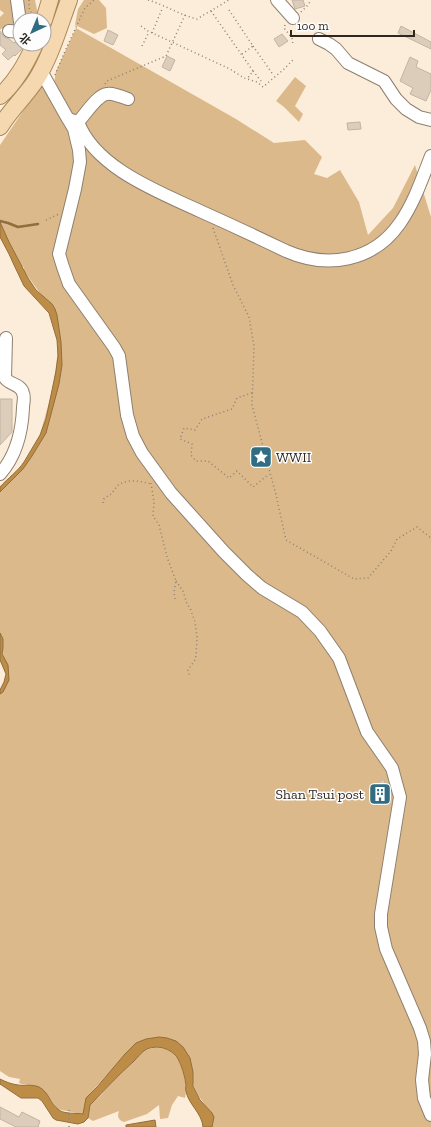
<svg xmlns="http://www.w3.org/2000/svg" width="431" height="1127" font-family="'Zilla Slab','Noto Sans SC',serif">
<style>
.green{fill:#dcb98a}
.water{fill:#bd8d48;stroke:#926e3c}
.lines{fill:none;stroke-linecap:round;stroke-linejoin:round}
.stream{stroke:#926e3c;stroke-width:2.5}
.building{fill:#dbcdba;stroke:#c2b4a1}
.minor-casing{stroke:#8e806f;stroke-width:14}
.major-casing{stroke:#ab895a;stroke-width:18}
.path{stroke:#8c8175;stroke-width:1.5;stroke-dasharray:1 3;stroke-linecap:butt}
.minor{stroke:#fff;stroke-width:12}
.major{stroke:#f5d8af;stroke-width:16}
.labels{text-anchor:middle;stroke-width:3;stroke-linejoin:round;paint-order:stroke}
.poi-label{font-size:14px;fill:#2d2720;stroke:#fdfdfd;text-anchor:start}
</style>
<rect width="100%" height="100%" fill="#fcedda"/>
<path class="green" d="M0,0H35L39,20H20V32L9,31L2,28L0,30V17L4,13L0,10Z
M84,0H99L106,8L107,28L94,34L75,25L78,9Z
M76,28L236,119L274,143L305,140L322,157L314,174L327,178L340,170L359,202L368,235L393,208L415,165L431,217V1127H211L205,1105L198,1095L193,1084L189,1057L183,1047L136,1043L86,1098V1115L57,1109C49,1097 44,1087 28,1085C25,1084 23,1085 19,1083L20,1079L9,1077L0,1071V694L9,674L0,648V490L21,467L42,434L44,437L41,431L53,388L59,343L50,307L24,271V266L23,268L0,229V145L45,79L53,90L56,71Z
M295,77L306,86L295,106L303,114L299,122L284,107L276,101Z
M153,1048C159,1048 164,1048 169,1050C179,1055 185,1075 186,1086C186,1090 186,1094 185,1098L178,1096L172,1105L168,1118L160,1119L159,1105L147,1114L124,1122C118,1120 117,1116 119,1111L93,1121L88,1118L90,1105L101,1095L121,1072L145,1050Z"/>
<path class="water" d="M0,222L9,242L28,278L36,290L52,304L55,309L57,315L61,342L62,365L59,384L46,433L32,456L23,469L0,492V487C8,478 18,471 24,462L40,435L46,419L56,371L58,356L57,340L49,313L24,286L14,265L9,254L0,237Z
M0,633L3,639V648L2,654L8,665L9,680L3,692L0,694V690L4,682L6,674L0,660Z
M159,1037L167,1038L176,1041L183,1047L190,1058L193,1072V1086L200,1100L212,1113L214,1117L212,1127H203C202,1113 188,1104 186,1091C185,1089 186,1087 186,1085C185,1077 182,1066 178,1059C172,1048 156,1044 145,1050C141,1053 137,1058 134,1061C118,1075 105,1090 90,1105L88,1118L84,1122L78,1124L56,1120L53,1118L42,1101L38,1098H21L0,1084V1079C6,1082 11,1084 18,1085C25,1086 31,1084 39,1087C49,1092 50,1104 59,1110C64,1114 76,1113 83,1114L86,1098L97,1087L125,1054L136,1043L146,1039Z
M155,1120L156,1127H126V1125Z"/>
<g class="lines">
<path class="stream" d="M0,221L8,223L18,227L38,224"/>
</g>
<path class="building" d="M292,0H303L305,6L295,9Z
M401,26L431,42V49L398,33Z
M108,30L118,35L113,45L104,41Z
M0,31L4,37L9,39L14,43L15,42L22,49L15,56L14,55L8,60L2,54L6,50L0,45Z
M282,34L288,41L279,47L274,39Z
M167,56L175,60L170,71L162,67Z
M410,57L418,61L416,67L431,74V90L426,101L410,94L413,88L400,81Z
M360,122L361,129L348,130L347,123Z
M0,399H12V432L0,445Z
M384,779L388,803L374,806V786Z
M0,1107L19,1117L22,1112L40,1121L38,1127H16L0,1119Z"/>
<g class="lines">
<g class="minor-casing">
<path id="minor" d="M17,0L20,22
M277,0L293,18
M9,31L20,32
M319,39L329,44L336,49L348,63L384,81L396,99L406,109L419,117L431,120
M41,71L68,119L78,122C95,168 159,192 200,211C229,224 257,237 286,251C327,269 373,262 400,223C414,203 422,179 431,156
M68,119L74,129L79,150L80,162L75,189L59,254L63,267L69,284L114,347L119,356L127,415L133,436L142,453L171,493L224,552L247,575L262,588L302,612L320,631L339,658L367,732L392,768L400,797L381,914V927L386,949L420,1028L424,1041L425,1054L422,1080L424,1098L431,1115
M78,122C85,115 97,95 107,94C111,93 123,97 128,99
M0,474C16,456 22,432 23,408C23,404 25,397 23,393C21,384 10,385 5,378L6,338"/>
</g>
<g class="major-casing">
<path id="major" d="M44,20L50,0
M0,96C16,82 26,63 35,44
M0,127C10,110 25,97 36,80C51,56 59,27 69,0"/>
</g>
<path class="path" d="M29,0C29,6 28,11 34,14
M148,0C165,5 180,15 197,19L229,0
M229,10L253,46L241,55
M211,11L253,71L247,79
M301,12L308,5L311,0
M285,25L284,28L292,38L293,45
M141,26L148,31L230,69L244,78L257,82L263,87L283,70L294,59
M152,33L162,9
M142,46L149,32
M253,46L272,73
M253,71L261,81
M55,75L65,51L85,8L94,0
M105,84L107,81L166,56L185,15
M46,220L59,214
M213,228L233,285L249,317L254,346L252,405L276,495L286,540L354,579L368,578L391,551L397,539L417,527L431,538
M252,393L237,398L232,409L202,419L195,430L184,428L180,439L192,444L191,455L196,461H208L229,478L237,471L253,487L269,474
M151,483L154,502L153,516L159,525L167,557L176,581L174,592L175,599
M103,503V500C105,497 108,496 111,494C113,492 115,489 117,486C127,478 140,481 151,484
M176,581L183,591L187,604L190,608L195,622L197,637L196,656L195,660L188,670L190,677
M69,1127V1110"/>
<use href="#minor" class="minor"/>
<use href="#major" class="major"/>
</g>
<defs>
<g id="sight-square" transform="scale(1.15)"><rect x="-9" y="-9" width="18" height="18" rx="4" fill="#306d83" stroke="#fdfdfd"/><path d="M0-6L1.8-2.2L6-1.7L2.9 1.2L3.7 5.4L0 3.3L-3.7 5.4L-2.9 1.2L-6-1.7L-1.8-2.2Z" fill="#fff"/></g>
<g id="building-square" transform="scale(1.15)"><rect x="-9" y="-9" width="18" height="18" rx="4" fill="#306d83" stroke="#fdfdfd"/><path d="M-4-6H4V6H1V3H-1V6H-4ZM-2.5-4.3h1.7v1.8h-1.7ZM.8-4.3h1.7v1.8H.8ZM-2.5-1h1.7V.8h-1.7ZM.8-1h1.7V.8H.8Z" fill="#fff"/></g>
</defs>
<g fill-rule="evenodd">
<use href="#sight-square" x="261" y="457"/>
<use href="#building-square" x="380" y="794"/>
</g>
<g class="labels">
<g class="poi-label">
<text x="276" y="462">WWII</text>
<text x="364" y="799" text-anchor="end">Shan Tsui post</text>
</g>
</g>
<g transform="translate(32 32) rotate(224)"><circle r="19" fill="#fdfdfd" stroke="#aaa7a5"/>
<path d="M0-3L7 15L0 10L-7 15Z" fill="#306d83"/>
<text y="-6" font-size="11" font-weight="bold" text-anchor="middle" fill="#2d2720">北</text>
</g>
<path d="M291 30v6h123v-6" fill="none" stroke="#2d2720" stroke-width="2"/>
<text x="297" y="30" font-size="12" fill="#2d2720" stroke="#fdfdfd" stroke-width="3" paint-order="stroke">100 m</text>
</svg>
